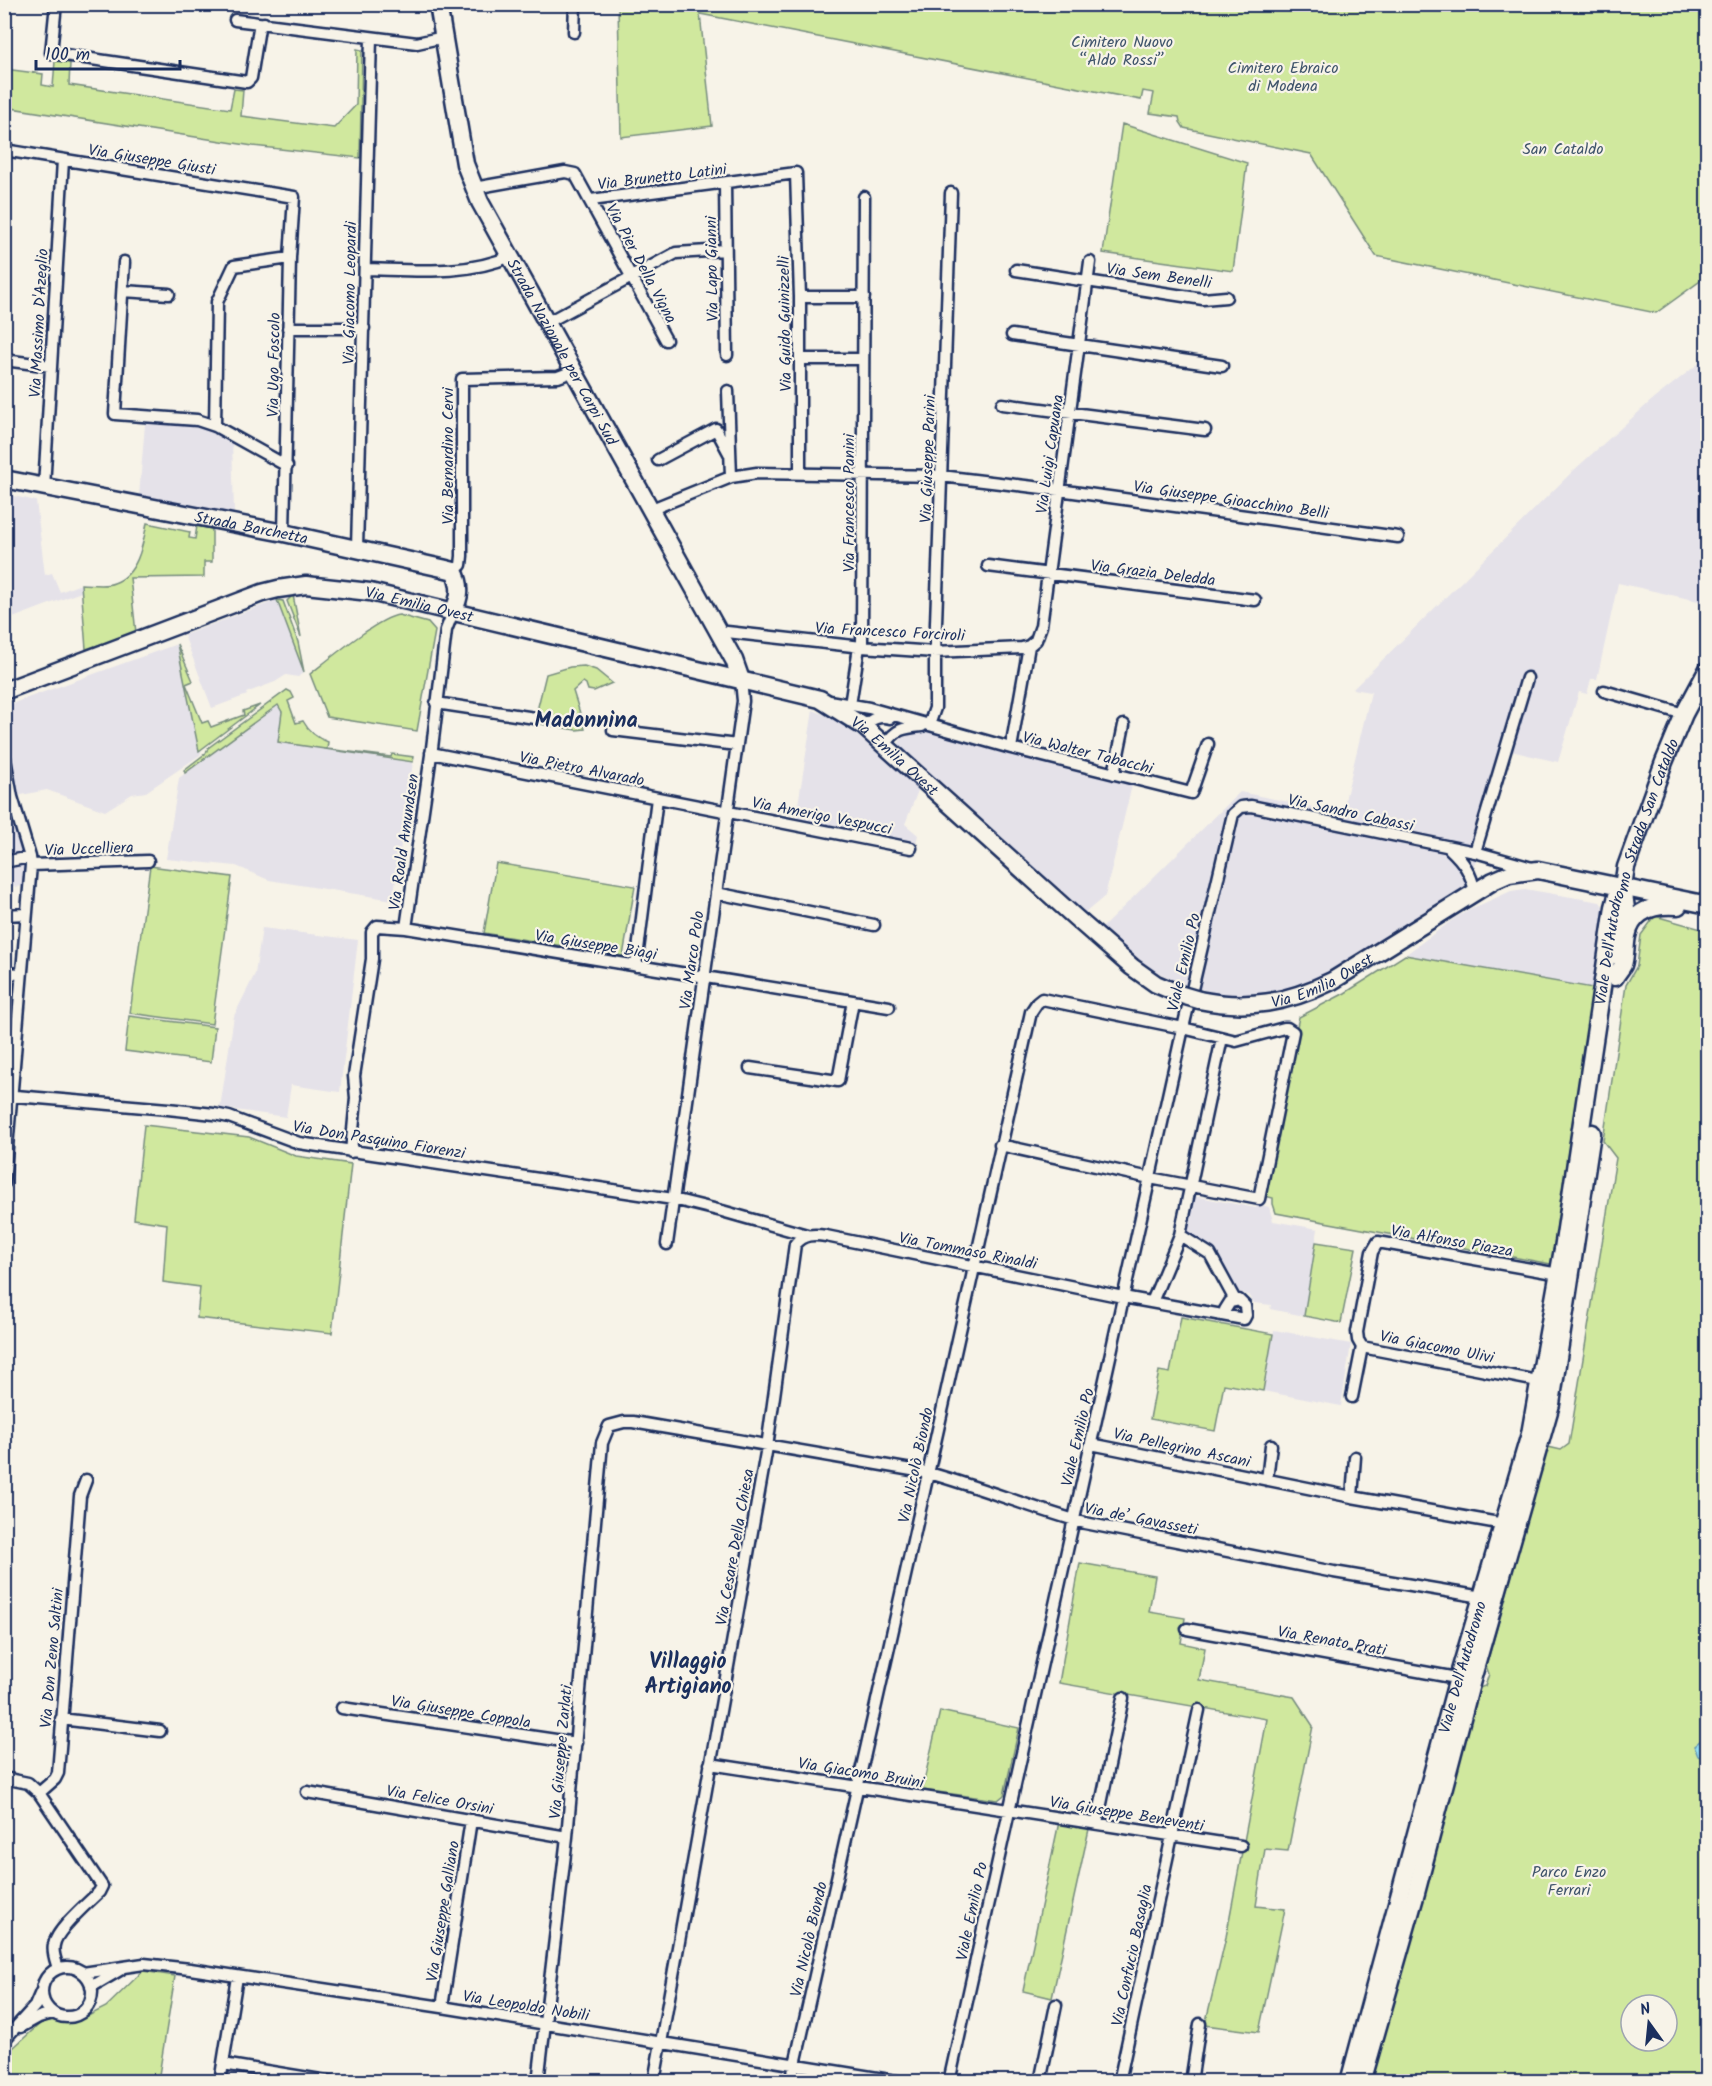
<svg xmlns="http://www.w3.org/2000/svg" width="1712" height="2086" font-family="Kalam,sans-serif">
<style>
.built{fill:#e5e2e9}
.green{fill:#d0e89e;stroke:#768c7e;stroke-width:1.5;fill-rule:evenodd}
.water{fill:#92ddf3;stroke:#6297b7;stroke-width:1.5}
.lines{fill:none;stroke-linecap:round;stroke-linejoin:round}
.street-casing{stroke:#1b2f5e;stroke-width:15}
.secondary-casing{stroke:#1b2f5e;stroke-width:21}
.street{stroke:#f7f3e8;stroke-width:10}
.secondary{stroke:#f7f3e8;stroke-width:16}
.secondary-bridge-casing{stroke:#1b2f5e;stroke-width:21;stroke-linecap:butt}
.secondary-bridge{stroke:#f7f3e8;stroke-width:16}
.labels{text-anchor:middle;stroke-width:4.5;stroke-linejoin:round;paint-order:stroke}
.park-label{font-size:16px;fill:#3f546b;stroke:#f7f3e8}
.street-label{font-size:16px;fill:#1b2f5e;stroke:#f7f3e8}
.district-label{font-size:22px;font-weight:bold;fill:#1b2f5e;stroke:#f7f3e8}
</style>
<rect width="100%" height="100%" fill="#f7f3e8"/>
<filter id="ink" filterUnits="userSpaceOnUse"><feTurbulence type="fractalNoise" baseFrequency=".0167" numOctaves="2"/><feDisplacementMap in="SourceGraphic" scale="12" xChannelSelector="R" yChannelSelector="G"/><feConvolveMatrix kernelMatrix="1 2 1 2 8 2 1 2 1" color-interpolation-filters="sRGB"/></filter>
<g filter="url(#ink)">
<path class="built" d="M1707,357V603L1618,583L1597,679H1591L1587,694L1579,692L1558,762L1511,751L1482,848L1463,889L1325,974L1302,984L1277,992L1245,995L1215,993L1180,983L1147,967L1102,928L1240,792L1342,813L1371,692L1353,689L1573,471L1651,401Z
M145,424L196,426L232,438L234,514L139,496Z
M5,494L36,501L45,575L52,573L60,592L81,584V592L5,621Z
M277,600L304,672L298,677L286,675L275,682L246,693L247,695L212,708L184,635Z
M177,644L199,750L202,749L200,755L146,792L132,794L105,811L47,790L6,798L26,855L23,886L5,888V706Z
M278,705L282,711L278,742L413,762L393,900L269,880L236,866L166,859L179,778Z
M813,710L840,721L919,788L905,824L918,835L913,855L794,830Z
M933,731L1133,781L1105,896L1085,913L902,752L898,745L901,739L908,735Z
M1525,889L1600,902L1605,909L1593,988L1405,955L1455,918L1469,910L1511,891Z
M262,928L358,940L340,1092L291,1085L286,1117L220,1108L234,1016L255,974Z
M1194,1196L1256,1208L1257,1204L1269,1207L1273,1221L1318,1229L1304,1316L1270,1309L1271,1305L1254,1303L1248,1295L1237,1291L1215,1250L1184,1231Z
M1274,1330L1351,1344L1341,1406L1263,1391Z"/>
<path class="green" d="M618,5H1707V276L1656,313L1376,256L1311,154L1184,128L1180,122L1179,117L1150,113L1154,93L1143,91L1141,100L700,14L712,126L621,137Z
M357,49L362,50L360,158L253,146L5,107V69L43,74L42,85L53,87L55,61L70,63L69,85L230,109L234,89L243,90L241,116L334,128L356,105Z
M1122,124L1247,163L1233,271L1103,253Z
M147,523L190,532L189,538L195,539L197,526L212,529V562H204V577L130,578L136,633L86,649L81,584C91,584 105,587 114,583C138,575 143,544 147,523Z
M293,595L301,637L287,601Z
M277,600L283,601L298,642L304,672Z
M399,615L428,623L435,631L417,731L327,717L310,674C328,660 379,617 399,615Z
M177,644L193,681L186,684L202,723L208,721L211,727L244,715L243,711L260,705L199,751Z
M584,666L596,670L612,683L594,691L588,690L586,684L583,682L573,691L585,729L576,730L534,723L546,674L570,667Z
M287,690L291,692L294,698L288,701L296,723L303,721C309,732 316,738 328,742L327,749L391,757L392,754L414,757L413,762L278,742L282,712L278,705L185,773L184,770L206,753L208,748Z
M496,863L635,886L623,956L484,933Z
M150,866L232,877L212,1024L130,1013Z
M1655,916L1705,930L1707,945V2081L1370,2082L1479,1688L1485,1686L1489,1674L1486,1666L1548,1447L1561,1450L1569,1444L1616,1158L1603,1141L1626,985L1637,966L1641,935ZM1631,2005H1667V2041H1631Z
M1405,955L1593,988L1551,1264L1276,1213L1273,1204V1198L1261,1195L1299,1017L1345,993Z
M129,1016L215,1027L211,1062L125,1051Z
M144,1125L249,1137L296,1156L351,1164L332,1333L197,1318L200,1287L163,1282L167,1224L134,1219Z
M1316,1242L1356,1248L1341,1323L1304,1316Z
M1181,1317L1273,1334L1263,1391L1224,1384L1215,1431L1150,1419L1159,1371L1170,1373Z
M1080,1563L1155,1576L1149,1612L1185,1618L1181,1643L1205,1648L1199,1680L1294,1697L1313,1726L1288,1851L1265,1849L1256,1906L1285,1909L1259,2032L1205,2025L1226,1937L1267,1719L1059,1683Z
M940,1711L1019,1728L1004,1795L998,1800L922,1790Z
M5,1787L11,1788L5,1865H4Z
M1059,1822L1089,1829L1052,1998L1023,1991Z
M143,1971L175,1976L158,2081H5V2055L42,2022L88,2016L106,2007Z"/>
<path class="water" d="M1707,1735V1760L1698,1756L1694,1746Z"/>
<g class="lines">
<g class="street-casing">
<path id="street" d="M56,4L51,53L247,82L251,78L259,28L264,23
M235,20L417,43L444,37
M574,32L575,4
M4,150L294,197L290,258L284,533
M725,183L727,355
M474,188L565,172L575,174L666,340
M591,200L796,173L800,297V474
M124,262L115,414L197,420L215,426L287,466
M365,269C412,270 466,276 511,256
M1016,270L1203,299L1226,297
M123,291L169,294
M800,297H864
M548,322L676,253L725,250
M288,328H364
M1012,335L1222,366
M800,359H863
M4,360L51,366
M728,391L731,477
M1002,404L1205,430
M215,426L217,302L234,266L290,258
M658,460L716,429L730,455
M44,488L63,160
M652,509L731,477L757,473L941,476L1059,490L1398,537
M357,548L371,38
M988,566L1255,600
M454,571L461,565L462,556V379L558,377L574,371
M718,631L862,647L935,652L1022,648L1029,646L1011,748
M1029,646L1036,640L1041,626L1090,262
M862,647L864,197
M1604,691L1684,714
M829,701L869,708L1011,748L1191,793L1208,744
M436,703L535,718
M850,705L859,647
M929,725L935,708V652L951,193
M863,726C872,719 879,715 890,718
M613,730L737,745
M885,745C896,729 902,728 922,726
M4,753L12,797L30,857L31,865L4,1183
M431,753L911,848
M1114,774L1124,725
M1450,849C1464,862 1471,873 1475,892
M1475,852L1527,678
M4,862L30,857
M31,865L148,861
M716,893L874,925
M4,915L26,914
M406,928L432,748L446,630L453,612
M636,966L657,798
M4,973L21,974
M750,1068L838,1081L853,1001
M4,1095L168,1109L214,1114L229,1117L299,1143L673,1199L722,1211L807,1235
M351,1152L356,1098L354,1076L372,959V932L377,926L406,928L889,1007
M1180,1235L1210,1254L1235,1300
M667,1244L743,701L741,680
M1152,1302L1180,1235L1222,1038
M1362,1347L1358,1340L1357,1332L1372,1252L1378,1242L1559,1274
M1352,1397L1362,1347L1543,1382
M1091,1444L1352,1497L1504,1524
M1267,1480L1271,1445
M1352,1497L1355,1457
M1187,1629L1462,1679
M342,1708L576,1743
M61,1719L160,1731
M710,1764L1241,1846
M4,1778L28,1783L39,1793L55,1779L58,1773L80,1496L86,1480
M307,1792L567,1837
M39,1793L102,1886L99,1892C88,1903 56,1930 54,1945C52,1953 56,1961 58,1968
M1097,1823L1123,1698
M42 1992a25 25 0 1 1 50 0a25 25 0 1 1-50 0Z
M83,1973L144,1964L190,1969L442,2007L902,2082
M91,1987L120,1970
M442,2007L471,1820
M21,2027L39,2017L52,2013
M4,2040L35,2006L41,1992
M223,2064L333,2082
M220,2082L237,1977
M538,2082L567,1837L602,1443L609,1426L624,1422H633L929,1473C982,1488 1032,1508 1085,1523L1334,1572L1488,1598
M654,2082L767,1447L795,1244C803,1234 814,1234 826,1236L1123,1297L1244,1319L1246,1315L1245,1306L1239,1300L1230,1302L1225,1310V1315
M791,2082C836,1879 883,1677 928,1474C962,1320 996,1166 1031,1012L1037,1003L1042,999L1183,1028L1236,1041L1284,1028H1287L1293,1032L1259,1199L1150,1178L1000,1145
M949,2082L1183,1028L1233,814L1241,807L1251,806L1475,852L1532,868
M1040,2082L1056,2005
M1119,2082L1199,1710
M1191,2082L1200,2024"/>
</g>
<g class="secondary-casing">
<g id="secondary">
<path id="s1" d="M438,4L465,164L480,202L734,660L741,680"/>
<path id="s2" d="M4,479L284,533L442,568L454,571C462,586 460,598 453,612"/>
<path id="s3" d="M4,691L262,593L278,589L306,585L370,592L820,699L863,726L1076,918L1132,967L1156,984L1182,995"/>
<path d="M1618,956L1626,909L1623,886"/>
<path d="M1615,977C1617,973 1621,969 1623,965C1626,956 1625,945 1627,936C1632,910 1654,904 1678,906"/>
<path id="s4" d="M1199,1000C1248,1010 1287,1003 1332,981L1493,881L1509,874L1538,870L1708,905"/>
<path id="s5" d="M1349,2082L1458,1678L1530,1434L1563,1249L1614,907L1617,896L1623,886L1626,867L1664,762L1684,714L1708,669"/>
<path d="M1362,2082L1416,1893L1472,1680L1551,1404L1592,1133"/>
</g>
</g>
<use href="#street" class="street"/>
<use href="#secondary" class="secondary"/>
<g class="secondary-bridge-casing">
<path id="secondary-bridge" d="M1182,995L1199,1000"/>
</g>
<use href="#secondary-bridge" class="secondary-bridge"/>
</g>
</g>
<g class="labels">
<g class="park-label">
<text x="1122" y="47">Cimitero Nuovo<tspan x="1122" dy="18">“Aldo Rossi”</tspan></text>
<text x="1283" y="73">Cimitero Ebraico<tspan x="1283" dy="18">di Modena</tspan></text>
<text x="1563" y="154">San Cataldo</text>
<text x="1569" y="1877">Parco Enzo<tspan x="1569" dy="18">Ferrari</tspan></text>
</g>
<g class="street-label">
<text transform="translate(152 159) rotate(9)" y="6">Via Giuseppe Giusti</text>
<text transform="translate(662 176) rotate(-7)" y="6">Via Brunetto Latini</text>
<text transform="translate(642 263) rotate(62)" y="6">Via Pier Della Vigna</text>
<text transform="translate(711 269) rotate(-91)" y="6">Via Lapo Gianni</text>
<text transform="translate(1159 275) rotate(8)" y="6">Via Sem Benelli</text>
<text transform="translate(349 293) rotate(-89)" y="6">Via Giacomo Leopardi</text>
<text transform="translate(38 323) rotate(-87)" y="6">Via Massimo D'Azeglio</text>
<text transform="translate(784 324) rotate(-91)" y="6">Via Guido Guinizzelli</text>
<text dy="6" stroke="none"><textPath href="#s1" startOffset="374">Strada Nazionale per Carpi Sud</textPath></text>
<text transform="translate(273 365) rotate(-89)" y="6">Via Ugo Foscolo</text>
<text transform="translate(1049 454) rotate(-82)" y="6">Via Luigi Capuana</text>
<text transform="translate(447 456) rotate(-90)" y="6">Via Bernardino Cervi</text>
<text transform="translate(927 459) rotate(-88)" y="6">Via Giuseppe Parini</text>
<text transform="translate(1231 499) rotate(8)" y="6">Via Giuseppe Gioacchino Belli</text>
<text transform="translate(848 503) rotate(-90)" y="6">Via Francesco Panini</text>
<text dy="6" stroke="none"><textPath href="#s2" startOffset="252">Strada Barchetta</textPath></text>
<text transform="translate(1153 572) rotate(7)" y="6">Via Grazia Deledda</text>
<text dy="6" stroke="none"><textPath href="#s3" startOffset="436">Via Emilia Ovest</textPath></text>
<text transform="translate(890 631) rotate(3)" y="6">Via Francesco Forciroli</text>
<text transform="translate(1088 752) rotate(14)" y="6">Via Walter Tabacchi</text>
<text dy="6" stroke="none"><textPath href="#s3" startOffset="942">Via Emilia Ovest</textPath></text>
<text transform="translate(582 768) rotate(11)" y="6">Via Pietro Alvarado</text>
<text dy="6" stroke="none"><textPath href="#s5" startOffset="1320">Strada San Cataldo</textPath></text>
<text transform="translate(1351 812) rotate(12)" y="6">Via Sandro Cabassi</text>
<text transform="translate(822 815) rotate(11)" y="6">Via Amerigo Vespucci</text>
<text transform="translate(403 842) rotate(-82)" y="6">Via Roald Amundsen</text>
<text transform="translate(89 848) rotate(-2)" y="6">Via Uccelliera</text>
<text transform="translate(596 944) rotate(9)" y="6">Via Giuseppe Biagi</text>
<text transform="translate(691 960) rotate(-82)" y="6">Via Marco Polo</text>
<text dy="6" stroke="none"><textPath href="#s5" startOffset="1176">Viale Dell'Autodromo</textPath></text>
<text transform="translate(1183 962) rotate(-77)" y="6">Viale Emilio Po</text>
<text dy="6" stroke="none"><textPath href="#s4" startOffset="128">Via Emilia Ovest</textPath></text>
<text transform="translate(379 1139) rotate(9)" y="6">Via Don Pasquino Fiorenzi</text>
<text transform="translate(1452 1240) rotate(10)" y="6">Via Alfonso Piazza</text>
<text transform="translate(968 1250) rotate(11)" y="6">Via Tommaso Rinaldi</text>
<text transform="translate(1437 1346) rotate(11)" y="6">Via Giacomo Ulivi</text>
<text transform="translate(1077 1437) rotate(-77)" y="6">Viale Emilio Po</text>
<text transform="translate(1182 1447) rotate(12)" y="6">Via Pellegrino Ascani</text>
<text transform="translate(915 1465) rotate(-78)" y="6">Via Nicolò Biondo</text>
<text transform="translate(1141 1518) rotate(11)" y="6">Via de’ Gavasseti</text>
<text transform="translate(734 1547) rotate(-80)" y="6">Via Cesare Della Chiesa</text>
<text transform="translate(1332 1640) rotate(10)" y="6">Via Renato Prati</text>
<text transform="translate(51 1658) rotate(-85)" y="6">Via Don Zeno Saltini</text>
<text dy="6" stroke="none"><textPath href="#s5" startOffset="430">Viale Dell'Autodromo</textPath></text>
<text transform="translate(461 1711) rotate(9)" y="6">Via Giuseppe Coppola</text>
<text transform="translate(560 1752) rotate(-85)" y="6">Via Giuseppe Zarlati</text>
<text transform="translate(861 1772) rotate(9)" y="6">Via Giacomo Bruini</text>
<text transform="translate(440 1799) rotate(10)" y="6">Via Felice Orsini</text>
<text transform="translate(1127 1813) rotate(9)" y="6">Via Giuseppe Beneventi</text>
<text transform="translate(442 1911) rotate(-81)" y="6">Via Giuseppe Galliano</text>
<text transform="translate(971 1911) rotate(-78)" y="6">Viale Emilio Po</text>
<text transform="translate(808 1939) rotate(-77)" y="6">Via Nicolò Biondo</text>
<text transform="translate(1131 1955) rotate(-78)" y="6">Via Confucio Basaglia</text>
<text transform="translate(526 2005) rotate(9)" y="6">Via Leopoldo Nobili</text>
</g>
<g class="district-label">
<text x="586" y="727">Madonnina</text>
<text x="688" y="1668">Villaggio<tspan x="688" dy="25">Artigiano</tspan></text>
</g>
</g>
<rect width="1712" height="2086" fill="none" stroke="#f7f3e8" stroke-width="24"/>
<rect x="12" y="12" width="1688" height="2062" fill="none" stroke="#1b2f5e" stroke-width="2" filter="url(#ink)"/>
<g transform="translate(1649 2023) rotate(345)"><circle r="28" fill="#f7f3e8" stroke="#9fa5b1" stroke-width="1.5"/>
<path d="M0-4.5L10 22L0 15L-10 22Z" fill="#1b2f5e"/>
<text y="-9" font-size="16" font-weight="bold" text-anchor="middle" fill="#1b2f5e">N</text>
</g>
<path d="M36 60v9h144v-9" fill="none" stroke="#1b2f5e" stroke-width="3"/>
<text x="45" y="60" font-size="18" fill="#1b2f5e" stroke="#f7f3e8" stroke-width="4.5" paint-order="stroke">100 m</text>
</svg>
